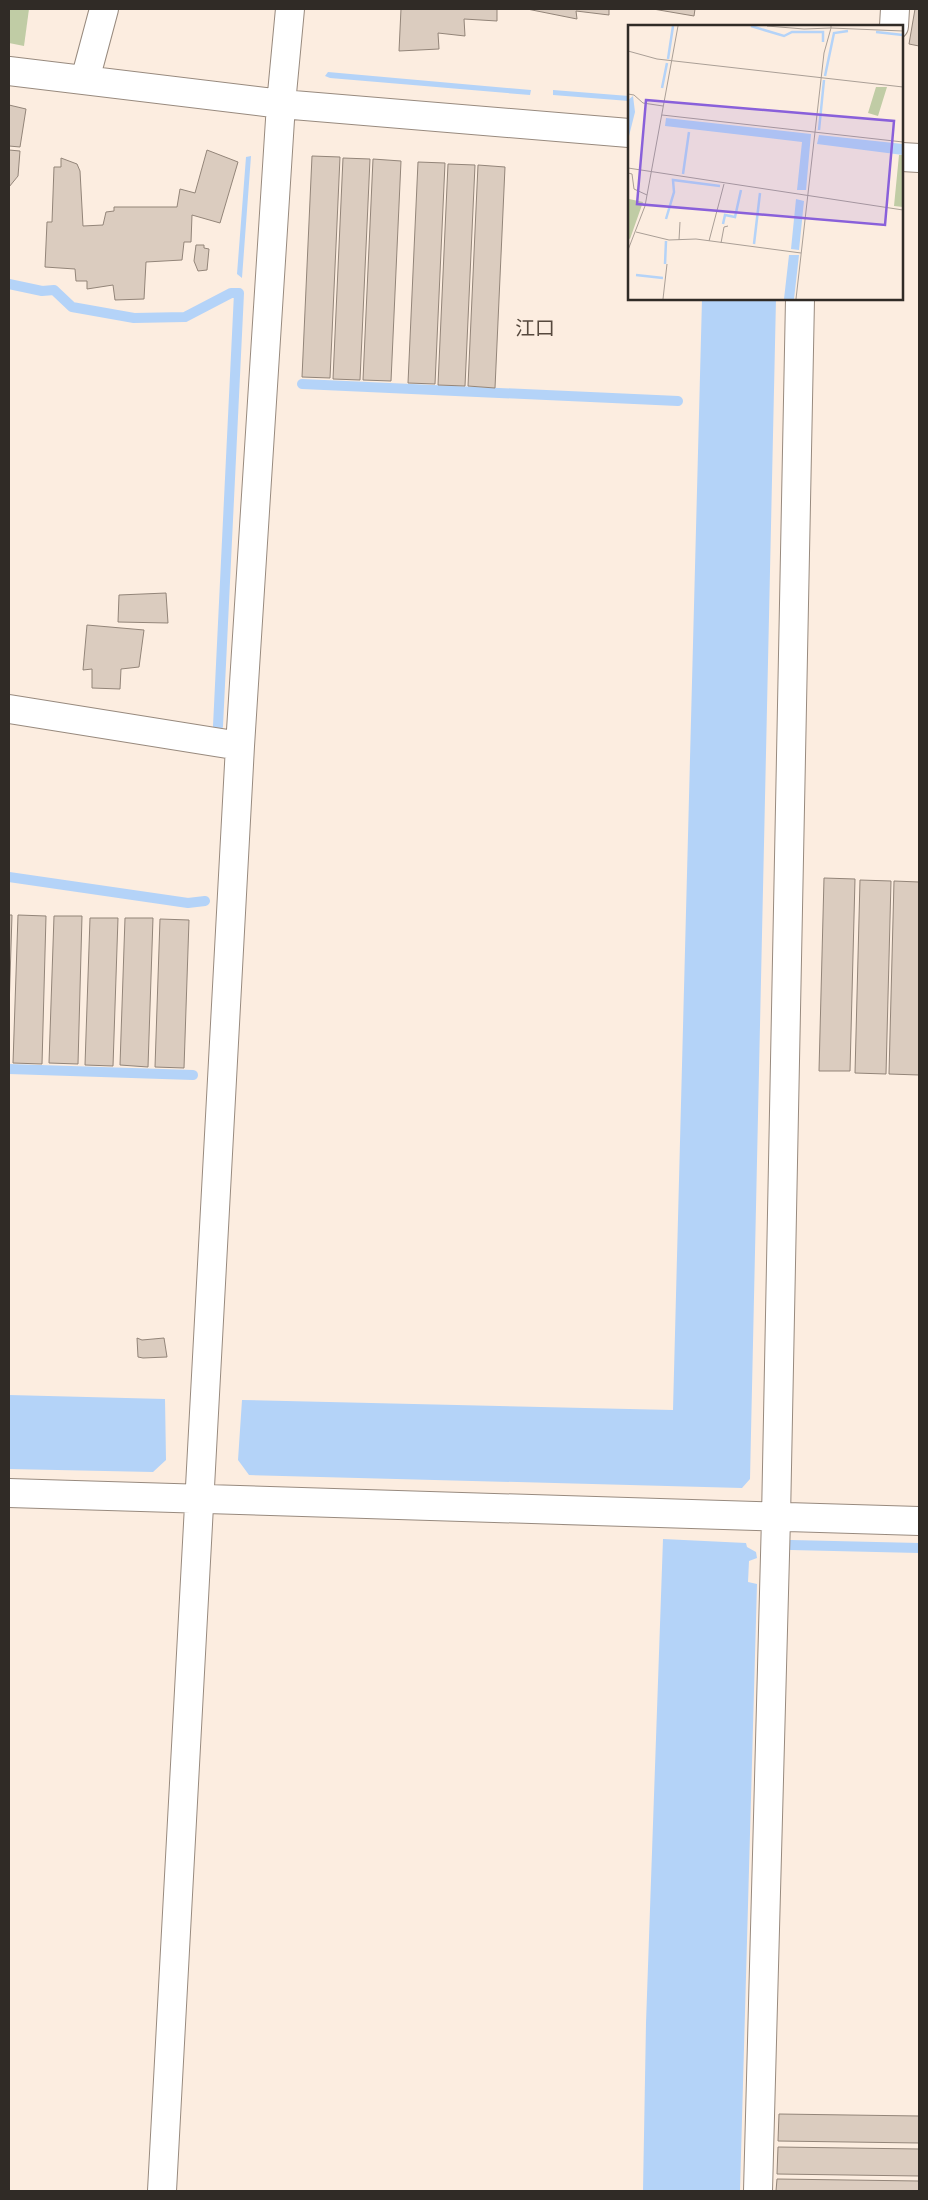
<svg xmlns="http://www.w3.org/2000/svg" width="928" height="2200" font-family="'Source Sans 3','Noto Sans JP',sans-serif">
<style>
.green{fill:#c0cca5}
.water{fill:#b4d3f8}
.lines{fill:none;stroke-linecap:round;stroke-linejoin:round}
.stream{stroke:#b4d3f8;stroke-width:10}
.building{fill:#dbccbf;stroke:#938579}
.minor-casing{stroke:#988a7e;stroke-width:30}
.minor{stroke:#fff;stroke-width:28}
.labels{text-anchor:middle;stroke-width:4.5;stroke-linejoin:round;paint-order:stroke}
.quarter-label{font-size:20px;fill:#56493e;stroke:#fcede0}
.inset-river{fill:none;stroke:#b4d3f8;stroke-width:2.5}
.inset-road{fill:none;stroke:#aa9f96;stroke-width:1}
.view{fill:#8960da;fill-opacity:0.15;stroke:#8960da;stroke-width:2.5}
.inset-edge{fill:none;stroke:#302b26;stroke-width:2.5}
</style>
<rect width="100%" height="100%" fill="#fcede0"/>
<path class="green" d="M9,9H29L24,46L9,43Z"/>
<path class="water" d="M328,72L531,90L530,95L330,78L325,76Z
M553,90L629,96V101L553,95Z
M251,156L242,278L237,274L246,157Z
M702,299H776L750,1479L742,1488L249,1475L238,1460L242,1400L673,1410Z
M9,1395L165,1399L166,1460L153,1472L9,1469Z
M663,1539L746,1543L747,1547L756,1552L757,1558L749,1561L748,1582L757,1584L740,2191H643L646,2023Z"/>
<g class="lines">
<path class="stream" d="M9,284L42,291L54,290L72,307L134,318L185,317L231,293H239L218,726
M302,384L678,401
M9,877L188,903L205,901
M9,1069L193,1075
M791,1545L919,1548"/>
</g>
<path class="building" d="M401,9H497V21L464,19L465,36L438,33L439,49L399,51Z
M527,9H609V15L576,11L577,19Z
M653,9H695L694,16Z
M915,9H919V46L909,44Z
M9,105L26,109L20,147L9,146Z
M9,150L20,151L18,176L9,187Z
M207,150L238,162L220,223L192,215L191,242H184L182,260L146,262L144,299L115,300L113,285L87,289V281H76L75,269L45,267L47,222H52L54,167H61V158L77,164L80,171L83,226L103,225L106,212L114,211V207H177L180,189L195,193Z
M312,156L340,157L330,378L302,377Z
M343,158L370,159L360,380L333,379Z
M373,159L401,161L391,381L363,380Z
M418,162L445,163L435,384L408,383Z
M448,164L475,165L465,386L438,385Z
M478,165L505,167L495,388L468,386Z
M196,245H204V248L209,249L207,270L198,271L194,261Z
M166,593L168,623L118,622L119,595Z
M87,625L144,630L139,667L121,669L120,689L92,688V669L83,670Z
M824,878L855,879L850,1071H819Z
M860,880L891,881L886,1074L855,1073Z
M894,881L919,882V1075L889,1074Z
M9,915H12L9,1010Z
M18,915L46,916L42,1064L13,1063Z
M54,916H82L78,1064L49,1063Z
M90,918H118L113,1066L85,1065Z
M125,918H153L148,1067L120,1065Z
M160,919L189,920L184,1068L155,1067Z
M137,1338L142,1340L164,1338L167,1357L143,1358L138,1357Z
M779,2114L919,2116V2143L778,2141Z
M778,2147L919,2149V2176L777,2174Z
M777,2179L919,2181V2191H776Z"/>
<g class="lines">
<g class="minor-casing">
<path id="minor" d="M894,26L895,9
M9,71L281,104L629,133
M85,80L104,9
M902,157L919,158
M9,709L240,746
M9,1493L919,1521
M162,2191L240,746L281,104L290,9
M758,2191L776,1518L800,299"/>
</g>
<use href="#minor" class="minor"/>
</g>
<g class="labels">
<g class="quarter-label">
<text x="535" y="335">江口</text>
</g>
</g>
<g transform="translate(628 25)">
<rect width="275" height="275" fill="#fcede0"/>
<path d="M248,62H259L250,91L240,88ZM271,130H275V182L266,181ZM1,174L15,177L2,214L0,213Z" fill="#c0cca5"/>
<path d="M5,71L7,87L0,115V75ZM38,93L183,109L178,165H169L174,117L37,101ZM191,110L275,119V130L189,119ZM168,174L176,176L171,225L163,224ZM161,230H171L166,274H156Z" fill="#b4d3f8"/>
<path class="inset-river" d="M123,1L156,11L164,7H195V17M248,7L275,10M40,34L45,1M197,51L206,8L220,6M34,63L39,38M191,105L196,55M55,149L61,107M38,194L46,167L45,155L92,161M95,199L97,190L107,192L113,165M126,219L132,168M37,239L38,216M8,250L35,253"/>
<path class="inset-road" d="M139,1L176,4L203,3V1M0,26L29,34L275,62M0,69L6,70L15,78L35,81M34,90L275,117M0,143L275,185M0,148L4,149L6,164L19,170M8,207L41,215L68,214L173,228M51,215L52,197M81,216L96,159M93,218L96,202L100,201M0,225L17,181L50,1M35,274L39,239M168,274L196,28L203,3L275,6"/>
<path class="view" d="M18,75L266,96L257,200L9,179Z"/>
<rect width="275" height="275" class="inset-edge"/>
</g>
<rect width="928" height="2200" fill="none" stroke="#302b26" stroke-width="20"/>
</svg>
